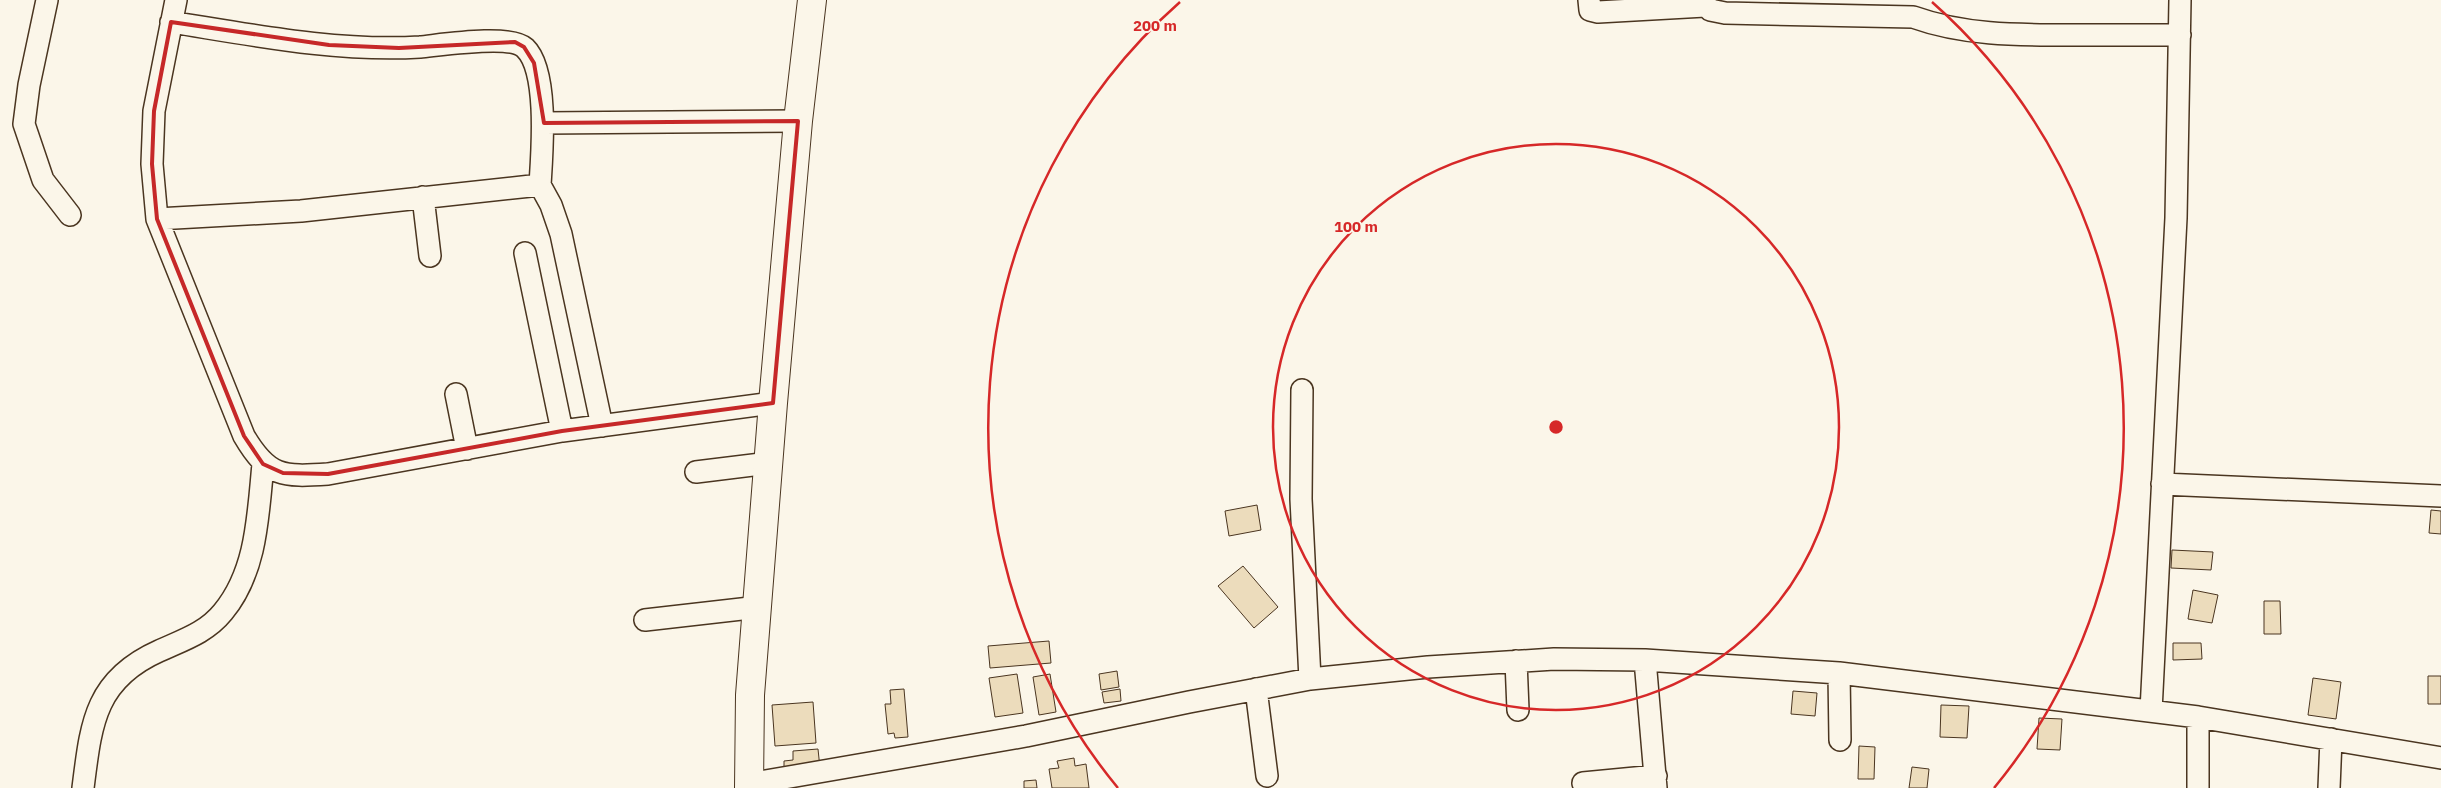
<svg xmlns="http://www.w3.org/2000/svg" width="2441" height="788" font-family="'IBM Plex Sans',sans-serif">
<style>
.building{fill:#ecdcbc;stroke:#4a3520}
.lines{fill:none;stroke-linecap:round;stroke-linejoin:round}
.minor-casing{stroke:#4a3520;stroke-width:24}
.major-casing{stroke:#4a3520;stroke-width:30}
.minor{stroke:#fbf6e9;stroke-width:21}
.major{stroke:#fbf6e9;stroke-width:28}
.marked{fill:none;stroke:#c62828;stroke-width:4;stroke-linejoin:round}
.ring{fill:none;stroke:#d62828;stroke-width:2.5}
.centre{fill:#d62828;stroke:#fbf6e9;stroke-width:2.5}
.ring-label{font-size:15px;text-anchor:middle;font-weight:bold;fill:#d62828;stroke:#fbf6e9;stroke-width:4;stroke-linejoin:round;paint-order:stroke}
</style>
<rect width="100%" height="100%" fill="#fbf6e9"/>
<path class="building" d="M1257,505L1261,530L1229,536L1225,511Z
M2431,510L2441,511V534L2429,533Z
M2172,550L2213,552L2211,570L2171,568Z
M1243,566L1278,607L1254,628L1218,586Z
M2193,590L2218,595L2212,623L2188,619Z
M2264,601H2280L2281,634H2264Z
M1049,641L1051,663L990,668L988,646Z
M2173,643H2201L2202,659L2173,660Z
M1117,671L1119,687L1101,690L1099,674Z
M1017,674L1023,713L995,717L989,678Z
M1050,674L1056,712L1039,715L1033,677Z
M2428,676H2441V704H2428Z
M2313,678L2341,682L2336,719L2308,715Z
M904,689L908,737L895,738L894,733L888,734L885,704H891L890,690Z
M1120,689L1121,701L1104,703L1102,692Z
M1793,691L1817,693L1815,716L1791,714Z
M813,702L816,743L775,746L772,705Z
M1941,705L1969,706L1967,738L1940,737Z
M2039,718L2062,719L2060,750L2037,749Z
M1859,746L1875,747L1874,779H1858Z
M818,749L820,768L784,770V761L793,760V751Z
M1074,758L1075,766L1086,764L1089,788H1052L1049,769L1059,768L1057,761Z
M1912,767L1929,769L1927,788H1909Z
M1036,780L1037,788H1024V781Z"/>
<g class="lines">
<g class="minor-casing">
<path id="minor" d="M47,0L29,85L24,124L43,180L70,215
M176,0L154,111L152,164L157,219L244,436C268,477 283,477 328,474L562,431L773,403
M1589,0L1590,10L1598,12L1705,6
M1702,0L1710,10L1725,13L1913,17C1963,35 2015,35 2068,35C2105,35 2143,35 2180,35
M544,123L798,121
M540,185L551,205L561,234L602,426
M423,197L430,256
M157,219L301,211L540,185C542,153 549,71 525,48C510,34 441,45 420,47C337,52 253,35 171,22
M525,253L562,431
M1302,390L1301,499L1310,679
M456,394L467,449
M696,472L769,463
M2162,484L2441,496
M645,620L759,607
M1645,660L1656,788
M1516,661L1518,710
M1839,673L1840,740
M1256,689L1267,776
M2151,711L2176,218L2180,0
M1583,783L1656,776
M749,784L1026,736L1189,702L1310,679L1428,667L1554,659L1645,660L1839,673L2198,717L2441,758
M83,788C91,725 94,680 159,651C183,640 206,633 223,612C257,571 258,515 263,464
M2198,788V717
M2329,788L2331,739"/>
</g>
<g class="major-casing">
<path id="major" d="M749,788L750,695L773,403L798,121L812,0"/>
</g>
<use href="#minor" class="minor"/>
<use href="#major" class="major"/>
</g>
<path class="marked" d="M171,22L329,45L399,48L515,42L524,47L534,63L544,123L798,121L773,403L562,431L328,474L283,473L263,464L244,436L157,219L152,164L154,111Z"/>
<g class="ring">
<circle cx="1556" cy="427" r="283"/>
<path d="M1118 788A567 567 0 0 1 1180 2M1932 2A567 567 0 0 1 1994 788"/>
</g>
<circle cx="1556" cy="427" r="8" class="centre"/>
<g class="ring-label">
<text x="1155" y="31">200 m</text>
<text x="1356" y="232">100 m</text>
</g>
</svg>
